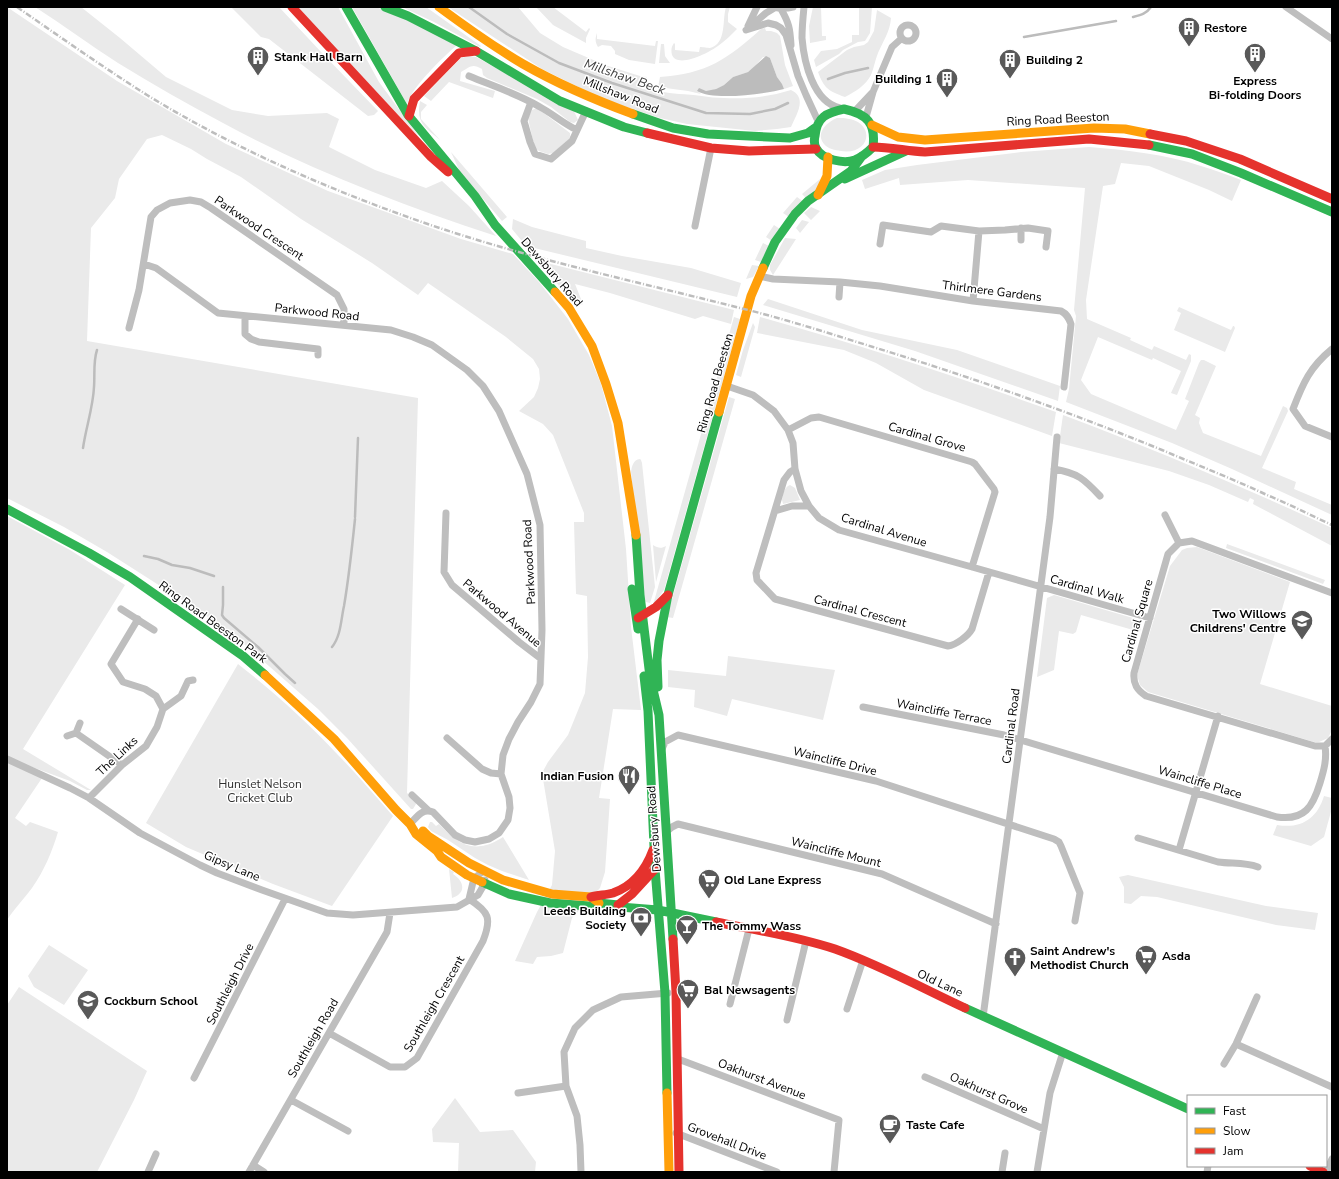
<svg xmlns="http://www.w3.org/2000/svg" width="1339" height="1179" font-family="'Nunito Sans',sans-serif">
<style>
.green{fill:#eaeaea}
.water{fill:#bcbcbc}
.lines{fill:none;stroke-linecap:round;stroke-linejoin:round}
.stream{stroke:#bcbcbc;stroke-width:2.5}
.street{stroke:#bebebe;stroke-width:7}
.fast{stroke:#30b455;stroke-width:9}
.slow{stroke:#ff9f0a;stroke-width:9}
.jam{stroke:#e5322d;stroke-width:9}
.rail{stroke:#bdbdbd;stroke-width:2.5;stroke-dasharray:6 2 1 2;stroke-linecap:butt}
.labels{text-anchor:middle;stroke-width:3;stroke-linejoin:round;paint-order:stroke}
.poi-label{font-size:12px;font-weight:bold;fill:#000;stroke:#fff;text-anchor:start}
.street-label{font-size:12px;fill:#000;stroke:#fff}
.park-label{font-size:12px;fill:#2f2f2f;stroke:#fff}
.water-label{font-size:13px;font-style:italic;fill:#404040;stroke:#fff}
</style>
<rect width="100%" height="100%" fill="#fff"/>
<path class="green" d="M7,7L117,81L226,144L328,191L461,239L513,254L539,282L568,319L589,355L601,384L612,426L626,549L631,627L641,710L613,709L599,798L610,799L605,872L600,888L572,918L563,953L551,956L537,957L533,964L515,961L537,912L552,885L555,851L542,773L548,762L568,735L585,693L588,657L587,596L576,594L574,522H584V513L553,435L543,424L519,411L534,397L538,388L540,379L539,369L533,359L506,337L428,283L418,295L372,263L301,219L241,177L207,159L191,149L162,135L147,139L119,179L115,198L91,228L87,341L418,398L407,793L415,800L416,804L413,809H411L347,738L318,709L237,638L201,612L107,552L64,527L7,498Z
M35,7H81L120,38L166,77L232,110L268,116L327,113L339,119L329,147L375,170L426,188L442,181L469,206L496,236C402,205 310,170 223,123C187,104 152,84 118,63C90,45 63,25 35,7Z
M231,7H279L322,53L378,111L374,115L368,116L269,39L261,37Z
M296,7H338L379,82L420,138Z
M352,7H376L410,21L457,45C443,57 412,87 407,104Z
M402,7H426L481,46L480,47L434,22Z
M448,7L464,8L518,7L540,33L563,47L605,65L640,76L647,77V85H642V89C654,90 666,93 679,94C694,94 709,98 724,98C747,99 769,97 791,90C808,98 796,115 791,127L777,129L755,131L687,124L660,118L605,100L542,69Z
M536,7H553L586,32L589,28L590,29L586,38V43L553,25Z
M726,7H730L728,14V22L737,29C731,35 725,41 718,46C710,52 678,69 672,55C671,51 671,47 674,43L675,44V50L699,52L700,47C703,47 708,48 710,48C727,44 722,19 726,7Z
M813,7H821L822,36H826V40L810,43L809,26Z
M859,7H872L870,33L865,41L858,42L843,50L839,54L816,67L814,60L821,51L837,49L852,42V35H859Z
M877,10L891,18C890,32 883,41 878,53C875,60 874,68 871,75C866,85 855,92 845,97C828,91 824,88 818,72L847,50L854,47L864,45L868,42L874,31Z
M765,28L766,31H771L777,33L780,36L785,65L793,86L784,89L777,77L770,58L763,57L753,68L748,72L733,77L724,85L716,89L710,91H697L701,94L688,91L658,87L660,77C706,74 728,59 761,29Z
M597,33V39L655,46L656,41H658L655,64L629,60L615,54V51L611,46L602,45L598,47C595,42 595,39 597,33Z
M661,44H664L665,56L670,63H659Z
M469,56L476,57L574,111L578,120L574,123L570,122L551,107L537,99L487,78L483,75L482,69C472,63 470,67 461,72L460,81L495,91L493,98L449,82L431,101L424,96L461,58Z
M420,101L427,105L421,112V119L440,140C424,127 416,123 420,101Z
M537,108L570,133V136L569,139L553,153L548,154L539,151L536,149L533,141L528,118L532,110Z
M837,118C878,116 873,156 841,151C835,150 828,149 824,144C815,133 827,122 837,118Z
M1089,147C1126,150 1165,154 1201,166C1215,170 1228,175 1241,180L1232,201L1209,190L1149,166L1121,163L1115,184L1103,186L1086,300L1087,319L1131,338L1130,340L1152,350L1154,346L1186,360L1189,354L1191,355V361L1177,395L1171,393L1181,371L1153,358L1152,360L1098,337L1081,380L1091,394L1176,430L1189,401L1185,399L1199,363L1201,360H1204L1216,366L1195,415L1200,418L1199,423L1203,433L1261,456L1283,406L1287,408L1288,411L1262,468L1296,482L1294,489L1332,505V515L1232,469L1172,443L1066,402L1069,389L1076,316L1074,310L1085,188L968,180L900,185L899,178L865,189L862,180L885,170L917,165L1021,152Z
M451,152L507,217L502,221L460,172Z
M820,179L816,193L807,199L802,194Z
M797,197L804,202L789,217L783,213Z
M811,207L820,211L811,220L804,213Z
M513,219L532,227L586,241V248L622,256L691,268L741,283L737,297L526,246L512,229Z
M802,220L809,222L800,233L796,228Z
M774,225L780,229L772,241L766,237Z
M785,238L796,239L773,275L770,270V265Z
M763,243L769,246L761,262L755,260Z
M539,261L734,310L731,324L703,316L695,319L610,293L575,284L583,304L576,307Z
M752,265L759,266L753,277L746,279Z
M768,299L862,330L957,350L1060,386L1058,401L915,351L763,305Z
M1179,307L1231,330L1233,326H1234L1235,328L1225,352L1174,330L1181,313L1177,311Z
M734,317L740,319L664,590L653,605Z
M760,317C860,345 958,377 1056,412L1052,436L924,390L876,363L844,350L757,333Z
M753,323L755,327L741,377L736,375L743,350Z
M729,397L735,399L673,618L667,617Z
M1063,415C1154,449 1243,487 1332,528V546L1253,504L1254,500L1250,498L1248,502L1209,485L1169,471L1059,443Z
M640,459L641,460L642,463L655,587L650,603L646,602L644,600L631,472C632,466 633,460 640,459Z
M790,485L795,488L800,500L783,504L782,500C783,495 784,487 790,485Z
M7,516L70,550L125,585L23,749L91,790H87L70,781L16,761L42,778L15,818L26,826L30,822L58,832C52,852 44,871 32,888C24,899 14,909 7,920Z
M1227,544L1325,580L1323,584L1226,548Z
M653,545C658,548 661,549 666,546L656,582Z
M1197,547L1290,582L1260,684L1332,706V730L1328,738L1319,742H1314L1148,692L1140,685L1137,675L1170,566L1182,550L1187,548Z
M1054,595L1133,618C1140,621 1142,624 1140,632L1081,615L1076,632L1073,634L1059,631L1054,670L1037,677L1047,598Z
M728,656L835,670L823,720L732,699L727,716L694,707L695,690L668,687V670L726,676Z
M238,664C274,692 307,722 338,755C357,774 375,796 393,816L332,906L273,884L186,847L146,823Z
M1324,796L1332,798V808L1324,837L1311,846L1273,835L1277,825C1301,829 1317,819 1324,796Z
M430,822H432L436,826L439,824C451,837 466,851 486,845C492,844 498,840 503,837L529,880L502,871L488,865L475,858L448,840L431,831L428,827Z
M449,869L454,872L453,874C464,881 467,893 452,898Z
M1128,875L1266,906L1318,913L1315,930L1276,925L1157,897L1141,896L1131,904L1124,903V887L1119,877Z
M49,945L88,970L64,1005L34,987L28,976Z
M19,987L147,1071L134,1100L97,1172H7V1005Z
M455,1098L480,1132L513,1130L536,1162L535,1172H458L459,1143L433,1142L432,1129Z"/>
<path class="water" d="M766,56L770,58L777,77L782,84L784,89C765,94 713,101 697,91L699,88L706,91L716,89L724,85L733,77L748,72Z"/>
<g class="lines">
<path class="stream" d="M469,7L507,34L559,63L612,83L706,113L750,114L775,109L788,103
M1133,17C1141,15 1146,14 1151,7
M1024,37L1116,21
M828,79L845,73L868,68
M83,448C86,427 93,408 94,387C95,374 93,362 97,350
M355,517L358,438
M144,556L158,559L172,565L190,568L214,576
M223,587V605L222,615L224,618L258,647L285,674L295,683
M332,647C341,636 341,619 344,606C349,577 352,548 355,519"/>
<path class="street" d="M804,7C803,17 802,28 802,38C804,62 813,102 840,108
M1286,7L1332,39
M778,8H788L793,7
M781,9C789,23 790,28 791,45
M900 33a8 8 0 1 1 16 0a8 8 0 1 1-16 0Z
M748,26L757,7
M751,26L766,13L776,7
M746,30L768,23L776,25L781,28L786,35L798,76L806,95L818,121
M469,76C493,86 518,94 540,107C553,114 564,124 577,130
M531,102L524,121L530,142L535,154L551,159L572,141L586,111
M855,111L872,93
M866,117L873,92L892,47L902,38
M695,226L711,148
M1021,240V228
M880,244L883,225L931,232L941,226L979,231L1005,230L1028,228L1048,231L1046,247
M144,264L156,268L218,313L391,330L413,337L432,345L467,370L483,386L499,411L527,474L540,525L542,630L540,684L531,702L518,722L509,739L503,755L501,774L509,797L510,808L508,820L499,833L489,839L475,842L465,840L455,835L433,812C422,808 417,817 410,824
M759,276L773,279L840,282L880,286L973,301L1061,311C1067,314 1069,318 1071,324L1064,387
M839,297L840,282
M973,301L979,231
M245,316V334L251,339L259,342L318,349V355
M129,328L139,290L151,217L157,210L170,203L190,200L201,202L211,208L337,295L344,309V325
M1332,349C1310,367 1303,383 1293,409L1305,426L1332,437
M727,386L753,395L774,411L788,430L793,443L795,469L801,491L809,506L819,518L839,530L972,567L1150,618
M788,430L811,418L819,417L972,462L975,464L994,489L995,492L972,567
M795,469L790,472L784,480L756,573L757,580L775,599L948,646C956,645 968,636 972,629L989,572
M1054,469C1078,473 1084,479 1100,496
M775,511L792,506H809
M446,513L444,572L452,585L519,642L540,658
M1165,515L1179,543
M1332,593L1192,541L1179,543L1168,554L1134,673C1133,684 1137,690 1146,696L1315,746H1325L1332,739
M121,609L154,630
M863,707L1004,735L1277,817C1305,821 1313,806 1320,783C1324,770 1327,759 1325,746
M163,709L181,696L188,681L193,680
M76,733L80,723
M67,736L76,733L122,765
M447,738L482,769L491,773L501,774
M662,749L665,742L678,735L876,781L1054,839L1059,842L1061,846L1080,893L1075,921
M7,759L70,788L89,798L140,833L200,865L217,873L262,890L327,913L353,915L457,907L478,895L485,883V880
M412,795L429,811
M89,798L122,765L146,746L157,727L163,709L156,696L145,689L123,682L111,664L138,619
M666,832L672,827L678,824L882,874L996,924
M1138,838L1218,862C1232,864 1244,862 1258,867
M1179,850L1218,716
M469,899L474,878L484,871
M730,1004L749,929
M847,1009L863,960
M983,1017L1050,517L1057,437
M787,1020L806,941
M329,1033L390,1067H405L417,1058L483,941C492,918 489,912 469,899
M1236,1044L1332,1087
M678,1059L839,1120L834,1172
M1224,1064L1236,1044L1257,997
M925,1077L1044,1129
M194,1078L285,899
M518,1093L566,1086
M291,1100L348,1131
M676,1133L777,1172
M253,1165L264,1172
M148,1172L156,1154
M249,1172L387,932L390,913
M581,1172L580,1145L577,1116L566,1086L564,1052L575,1028L593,1010L621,997L668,993
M1002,1172L1005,1153
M1037,1172L1050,1093L1063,1052
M1207,1172L1208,1166
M1326,1172L1332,1159"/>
<path class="fast" d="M346,7L408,115L475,196L495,225L555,292
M385,7L408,16L476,51L560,101L624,127L647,133
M844,109C867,114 876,123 873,147C868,152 862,157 855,160C844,164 822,160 816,148C814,144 814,140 815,136C817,117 826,113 844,109Z
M633,114L673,128L708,134L790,138L808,133L815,128
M1149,145L1192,154L1241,173L1332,212
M845,179L906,151
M763,268L775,242L795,214L808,201L851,171L862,156
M7,509L89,553L130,577L243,656L265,675
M636,535L640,595L650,677L659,715L673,939
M632,589L638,629
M644,676L648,711L655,869L665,993L667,1093
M658,687L657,660L659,641L668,595L719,412
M482,882L509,894L550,903L589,906L599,903L618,905L620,907L658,910L716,922
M965,1008L1188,1109"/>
<path class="slow" d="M439,7C466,27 494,47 523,64C558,84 595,100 633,114
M872,125L898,137L925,140L1094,128L1125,129L1150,134
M818,195L827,176L828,157
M555,292L569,308L592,346L606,384L618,423L636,535
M719,412L751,296L763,268
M265,675L334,739L396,810L410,824L416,834L437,851L441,857L467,875L482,882
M423,831L428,836L469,863L503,880L552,894L591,897L599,903
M667,1093L669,1172"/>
<path class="jam" d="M292,7L431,157L448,172
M409,116L414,99L459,53L476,51
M647,133L711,148L749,151L816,149
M1150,134L1186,141L1240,159L1332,199
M873,147C890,147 907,151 925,152L1089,139L1149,145
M638,618L656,607L668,595
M591,897C598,895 606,895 613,893C633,886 646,869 653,850
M618,905L632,894L655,869
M716,922C755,930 796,936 835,949C880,965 922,988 965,1008
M673,939L676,992L679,1172
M1310,1166L1323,1172"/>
<path class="rail" d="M17,7C60,37 103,67 147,95C232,147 325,188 419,221C522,257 630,280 736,307C782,318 828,333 873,347C971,377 1067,411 1162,450C1197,465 1233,479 1267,495C1289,504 1310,515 1332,525"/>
</g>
<defs>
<g id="building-pin" transform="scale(1.15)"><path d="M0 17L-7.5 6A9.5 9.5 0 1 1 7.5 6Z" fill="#595959" stroke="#fff"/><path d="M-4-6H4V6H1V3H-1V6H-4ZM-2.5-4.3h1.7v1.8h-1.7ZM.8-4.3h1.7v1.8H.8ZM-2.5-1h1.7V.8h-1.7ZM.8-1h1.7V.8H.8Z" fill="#fff"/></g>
<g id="school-pin" transform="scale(1.15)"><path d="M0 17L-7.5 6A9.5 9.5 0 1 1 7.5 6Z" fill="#595959" stroke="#fff"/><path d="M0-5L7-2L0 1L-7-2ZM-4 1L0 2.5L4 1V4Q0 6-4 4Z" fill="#fff"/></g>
<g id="restaurant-pin" transform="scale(1.15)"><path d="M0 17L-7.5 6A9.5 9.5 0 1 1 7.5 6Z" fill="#595959" stroke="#fff"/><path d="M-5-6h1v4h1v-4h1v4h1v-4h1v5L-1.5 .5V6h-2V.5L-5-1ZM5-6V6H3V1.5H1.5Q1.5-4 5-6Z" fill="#fff"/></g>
<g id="supermarket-pin" transform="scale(1.15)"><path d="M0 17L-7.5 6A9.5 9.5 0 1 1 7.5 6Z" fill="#595959" stroke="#fff"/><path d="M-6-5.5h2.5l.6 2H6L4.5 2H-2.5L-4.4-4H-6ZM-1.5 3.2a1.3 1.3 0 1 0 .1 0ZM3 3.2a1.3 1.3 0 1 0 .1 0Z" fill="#fff"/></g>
<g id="bank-pin" transform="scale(1.15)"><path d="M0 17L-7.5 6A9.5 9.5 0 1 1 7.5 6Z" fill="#595959" stroke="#fff"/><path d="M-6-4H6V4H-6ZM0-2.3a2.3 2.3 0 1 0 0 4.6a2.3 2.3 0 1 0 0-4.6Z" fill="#fff"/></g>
<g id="bar-pin" transform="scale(1.15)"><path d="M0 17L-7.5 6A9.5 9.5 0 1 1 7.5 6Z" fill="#595959" stroke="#fff"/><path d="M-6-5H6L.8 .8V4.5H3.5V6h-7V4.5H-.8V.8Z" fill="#fff"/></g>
<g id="church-pin" transform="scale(1.15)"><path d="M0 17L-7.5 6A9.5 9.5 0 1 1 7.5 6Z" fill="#595959" stroke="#fff"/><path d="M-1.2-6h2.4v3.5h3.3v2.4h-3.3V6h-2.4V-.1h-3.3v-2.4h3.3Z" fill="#fff"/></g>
<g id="cafe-pin" transform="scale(1.15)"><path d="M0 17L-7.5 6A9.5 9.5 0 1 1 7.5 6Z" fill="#595959" stroke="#fff"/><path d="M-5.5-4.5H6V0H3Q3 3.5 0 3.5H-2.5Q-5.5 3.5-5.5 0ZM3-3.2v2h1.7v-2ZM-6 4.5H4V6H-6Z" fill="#fff"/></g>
</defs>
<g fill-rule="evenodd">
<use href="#building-pin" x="1189" y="28"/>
<use href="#building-pin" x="1255" y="54"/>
<use href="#building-pin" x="258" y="57"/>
<use href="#building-pin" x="1010" y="60"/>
<use href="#building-pin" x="947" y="79"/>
<use href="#school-pin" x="1302" y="621"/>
<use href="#restaurant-pin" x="629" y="776"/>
<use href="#supermarket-pin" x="709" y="880"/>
<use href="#bank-pin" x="641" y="918"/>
<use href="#bar-pin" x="687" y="926"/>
<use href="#supermarket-pin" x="1146" y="956"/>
<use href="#church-pin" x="1015" y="958"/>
<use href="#supermarket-pin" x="688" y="990"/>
<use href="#school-pin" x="88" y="1001"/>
<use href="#cafe-pin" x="890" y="1125"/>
</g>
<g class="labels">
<g class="poi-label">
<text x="1204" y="32">Restore</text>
<text x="274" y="61">Stank Hall Barn</text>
<text x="1026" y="64">Building 2</text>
<text x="932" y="83" text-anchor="end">Building 1</text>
<text x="1255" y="85" text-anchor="middle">Express<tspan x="1255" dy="14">Bi-folding Doors</tspan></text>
<text x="1286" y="618" text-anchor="end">Two Willows<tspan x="1286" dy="14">Childrens' Centre</tspan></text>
<text x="614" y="780" text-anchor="end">Indian Fusion</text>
<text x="724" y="884">Old Lane Express</text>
<text x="626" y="915" text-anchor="end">Leeds Building<tspan x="626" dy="14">Society</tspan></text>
<text x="702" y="930">The Tommy Wass</text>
<text x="1030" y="955">Saint Andrew's<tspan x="1030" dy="14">Methodist Church</tspan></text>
<text x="1162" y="960">Asda</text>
<text x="704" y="994">Bal Newsagents</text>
<text x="104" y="1005">Cockburn School</text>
<text x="906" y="1129">Taste Cafe</text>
</g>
<g class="street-label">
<text transform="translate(621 95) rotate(22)" y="4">Millshaw Road</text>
<text transform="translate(1058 119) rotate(-3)" y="4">Ring Road Beeston</text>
<text transform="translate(259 228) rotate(34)" y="4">Parkwood Crescent</text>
<text transform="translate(552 272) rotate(49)" y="4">Dewsbury Road</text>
<text transform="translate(992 291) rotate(7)" y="4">Thirlmere Gardens</text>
<text transform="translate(317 312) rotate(6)" y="4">Parkwood Road</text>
<text transform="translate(715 383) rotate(-74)" y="4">Ring Road Beeston</text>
<text transform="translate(927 437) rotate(16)" y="4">Cardinal Grove</text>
<text transform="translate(884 530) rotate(17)" y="4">Cardinal Avenue</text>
<text transform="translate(529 562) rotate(-93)" y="4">Parkwood Road</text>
<text transform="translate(1087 589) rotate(16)" y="4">Cardinal Walk</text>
<text transform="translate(860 611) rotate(15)" y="4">Cardinal Crescent</text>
<text transform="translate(502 613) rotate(40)" y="4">Parkwood Avenue</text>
<text transform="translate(1137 621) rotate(-74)" y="4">Cardinal Square</text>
<text transform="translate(213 622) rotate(36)" y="4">Ring Road Beeston Park</text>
<text transform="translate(944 712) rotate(11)" y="4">Waincliffe Terrace</text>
<text transform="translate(1011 726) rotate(-83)" y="4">Cardinal Road</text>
<text transform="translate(117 756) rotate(-43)" y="4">The Links</text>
<text transform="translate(835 761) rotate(14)" y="4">Waincliffe Drive</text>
<text transform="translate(1200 782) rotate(17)" y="4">Waincliffe Place</text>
<text transform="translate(654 829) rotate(-94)" y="4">Dewsbury Road</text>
<text transform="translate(836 852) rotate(14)" y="4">Waincliffe Mount</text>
<text transform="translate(232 866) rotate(23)" y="4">Gipsy Lane</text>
<text transform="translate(940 983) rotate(25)" y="4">Old Lane</text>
<text transform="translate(230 984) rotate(-63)" y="4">Southleigh Drive</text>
<text transform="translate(434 1004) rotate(-60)" y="4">Southleigh Crescent</text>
<text transform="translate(313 1038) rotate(-60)" y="4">Southleigh Road</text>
<text transform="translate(762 1079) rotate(21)" y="4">Oakhurst Avenue</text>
<text transform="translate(989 1093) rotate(24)" y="4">Oakhurst Grove</text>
<text transform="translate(727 1141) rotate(21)" y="4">Grovehall Drive</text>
</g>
<g class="park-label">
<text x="260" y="788">Hunslet Nelson<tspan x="260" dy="14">Cricket Club</tspan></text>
</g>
<g class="water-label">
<text transform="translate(625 76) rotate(19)" y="5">Millshaw Beck</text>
</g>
</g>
<rect width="1339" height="1179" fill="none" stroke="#000000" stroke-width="16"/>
<rect x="1187" y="1095" width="140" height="72" fill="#ffffff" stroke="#999999"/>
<rect x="1195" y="1108" width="20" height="6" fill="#30b455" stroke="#999999"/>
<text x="1223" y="1115" font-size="12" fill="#000000">Fast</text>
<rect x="1195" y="1128" width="20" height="6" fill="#ff9f0a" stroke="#999999"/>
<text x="1223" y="1135" font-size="12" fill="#000000">Slow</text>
<rect x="1195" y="1148" width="20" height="6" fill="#e5322d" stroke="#999999"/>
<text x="1223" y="1155" font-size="12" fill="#000000">Jam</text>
</svg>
